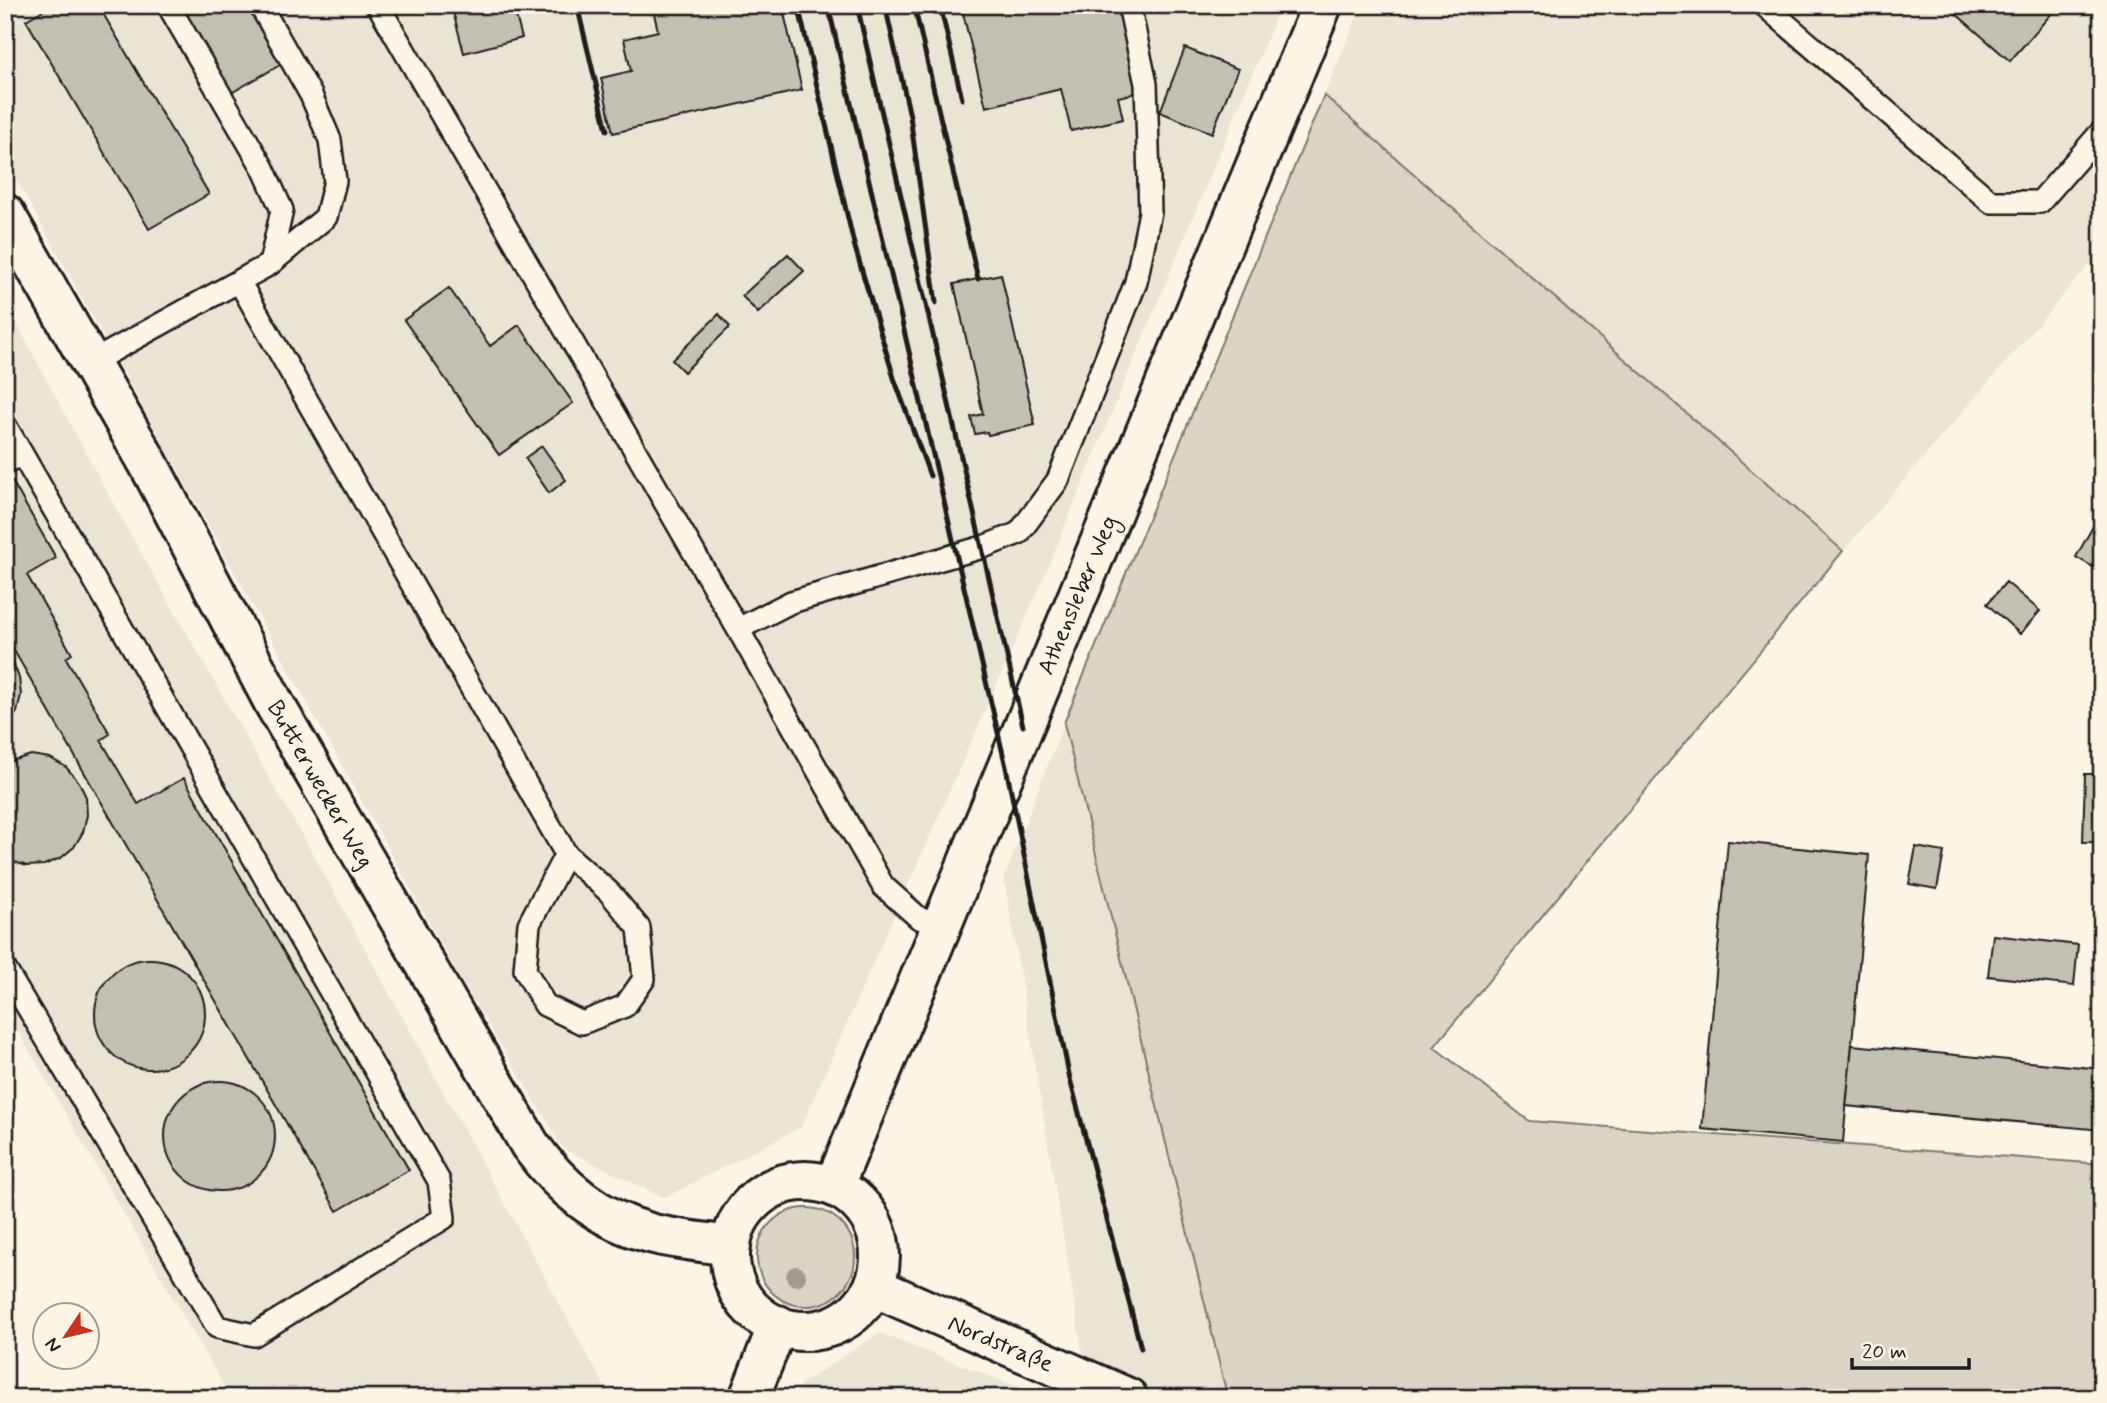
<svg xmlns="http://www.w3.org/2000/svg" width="2107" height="1403" font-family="Mynerve,sans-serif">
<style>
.built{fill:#ebe5d6}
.green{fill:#dbd5c8;stroke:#7c7872;stroke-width:2}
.building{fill:#c4c0b3;stroke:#1c1c1c;stroke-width:2}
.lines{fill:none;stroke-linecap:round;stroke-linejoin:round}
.lane-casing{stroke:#1c1c1c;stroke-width:26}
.street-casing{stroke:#1c1c1c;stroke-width:44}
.secondary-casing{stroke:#1c1c1c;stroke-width:44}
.lane{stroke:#fcf5e5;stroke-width:21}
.street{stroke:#fcf5e5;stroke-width:38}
.secondary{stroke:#fcf5e5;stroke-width:38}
.rail{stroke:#1c1c1c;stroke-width:5}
.tree{fill:#a09c93}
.labels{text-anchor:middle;stroke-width:5;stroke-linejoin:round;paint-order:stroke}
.street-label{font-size:24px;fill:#1c1c1c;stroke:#fcf5e5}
</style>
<rect width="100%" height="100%" fill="#fcf5e5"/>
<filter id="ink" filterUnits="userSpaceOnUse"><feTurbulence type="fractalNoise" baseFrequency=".0143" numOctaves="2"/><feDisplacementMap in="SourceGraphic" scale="14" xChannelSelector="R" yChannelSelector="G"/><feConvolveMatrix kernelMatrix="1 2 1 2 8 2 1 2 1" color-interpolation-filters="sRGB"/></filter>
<g filter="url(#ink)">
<path class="built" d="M5,5H1281L1041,584L801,1127L664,1198L564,1149L460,978L5,159Z
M1362,5H2102V250L1843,551L1324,95Z
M5,302L116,509L319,865L611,1398H231L5,1009Z
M1064,723L1227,1395L1232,1398H1090L1004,878Z
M879,1333L1047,1398H795L801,1384Z"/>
<path class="green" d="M1324,95L1843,551L1434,1047L1529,1121L2102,1164V1398H1232L1227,1395L1064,723Z
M757 1257a49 49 0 1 1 98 0a49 49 0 1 1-98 0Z"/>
<path class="building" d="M52,5H98L209,194L149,229L26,20Z
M174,5H255L287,61L226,96Z
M462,5H513L522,38L464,53L452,8Z
M652,5H782L802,90L613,133L601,78L631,71L624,39L658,31Z
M961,5H1096L1097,10L1117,5L1137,93L1118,97L1123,119L1071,131L1061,89L986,107Z
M1946,5H2059L2010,61Z
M1185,48L1238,69L1212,133L1160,112Z
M788,254L804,271L758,313L742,296Z
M1001,274L1035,425L988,435L987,432L975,434L971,417L983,414L954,284Z
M449,288L490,346L519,325L573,403L499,455L404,320Z
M719,314L730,327L684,372L672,360Z
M542,446L566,480L549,493L525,458Z
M12,481L56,558L27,575L72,654L66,658L110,734L101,740L138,804L184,778L409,1170L337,1211L5,635V485Z
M2102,510V572L2076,557Z
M2006,582L2040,611L2020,634L1987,604Z
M5,653L13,662L19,678L21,695L17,712L5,729Z
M31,755L50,758L66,767L79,782L86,797L87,815L83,832L74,847L61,858L44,865L27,866L5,859V763Z
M2085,774H2102V961H2095L2099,842H2083Z
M1728,841L1869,855L1843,1142L1702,1129Z
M1916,847L1944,852L1937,889L1909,884Z
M1993,935L2078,945L2074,986L1988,976Z
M95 1014a55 55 0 1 1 110 0a55 55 0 1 1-110 0Z
M1852,1045L2102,1069V1130L1846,1106Z
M165 1136a55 55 0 1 1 110 0a55 55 0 1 1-110 0Z"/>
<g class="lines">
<g class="lane-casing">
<path id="lane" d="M168,5L263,168L282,210L270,264
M378,5L738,629L883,886L919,918L941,926
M1764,5L1991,202H2040L2102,131
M240,283L566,854L609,892L639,928L644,979L625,1006L582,1023L545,1005L525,970L529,924L566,854
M90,363L270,264L326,217L335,181L330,140L311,95L260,5
M5,425L22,454L5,463
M738,629L791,602L983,547L1019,533L1058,480L1136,282L1150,212L1146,84L1129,5
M5,969L217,1327L254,1335L444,1218L439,1181L22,454"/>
</g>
<g class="street-casing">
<path id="street" d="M5,214L148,463L275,705L530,1145C561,1188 598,1219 650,1233C676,1240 704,1242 731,1246
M874,1287L1128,1398"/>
</g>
<g class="secondary-casing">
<path id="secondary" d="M730 1256a75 75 0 1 1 150 0a75 75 0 1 1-150 0Z
M834,1186L1322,5
M749,1398L778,1325"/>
</g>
<use href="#lane" class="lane"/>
<use href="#street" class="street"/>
<use href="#secondary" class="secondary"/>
<path class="rail" d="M577,5L607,130
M798,5L854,244L894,378L930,476
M828,5L1006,767L1070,1079L1141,1348
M857,5L1023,726
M885,5L910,116L936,303
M914,5L978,279
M940,5L962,99"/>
</g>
<circle class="tree" cx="796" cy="1276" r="10"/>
</g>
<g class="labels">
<g class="street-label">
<text transform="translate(1077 595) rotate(-67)" y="8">Athensleber Weg</text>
<text transform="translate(321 784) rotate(60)" y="8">Butterwecker Weg</text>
<text transform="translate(1001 1343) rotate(23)" y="8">Nordstraße</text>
</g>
</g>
<rect width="2107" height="1403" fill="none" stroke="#fcf5e5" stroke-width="28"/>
<rect x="14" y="14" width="2079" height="1375" fill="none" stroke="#1c1c1c" stroke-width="2.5" filter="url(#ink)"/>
<g transform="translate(66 1336) rotate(235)"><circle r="33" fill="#fcf5e5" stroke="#a29e95" stroke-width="2"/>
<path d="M0-5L12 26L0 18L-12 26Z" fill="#c8321e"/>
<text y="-10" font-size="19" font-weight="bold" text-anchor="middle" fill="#1c1c1c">N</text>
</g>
<path d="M1852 1358v10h117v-10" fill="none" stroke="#1c1c1c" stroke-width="3.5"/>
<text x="1862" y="1358" font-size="21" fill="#1c1c1c" stroke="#fcf5e5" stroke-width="5" paint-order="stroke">20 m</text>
</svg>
